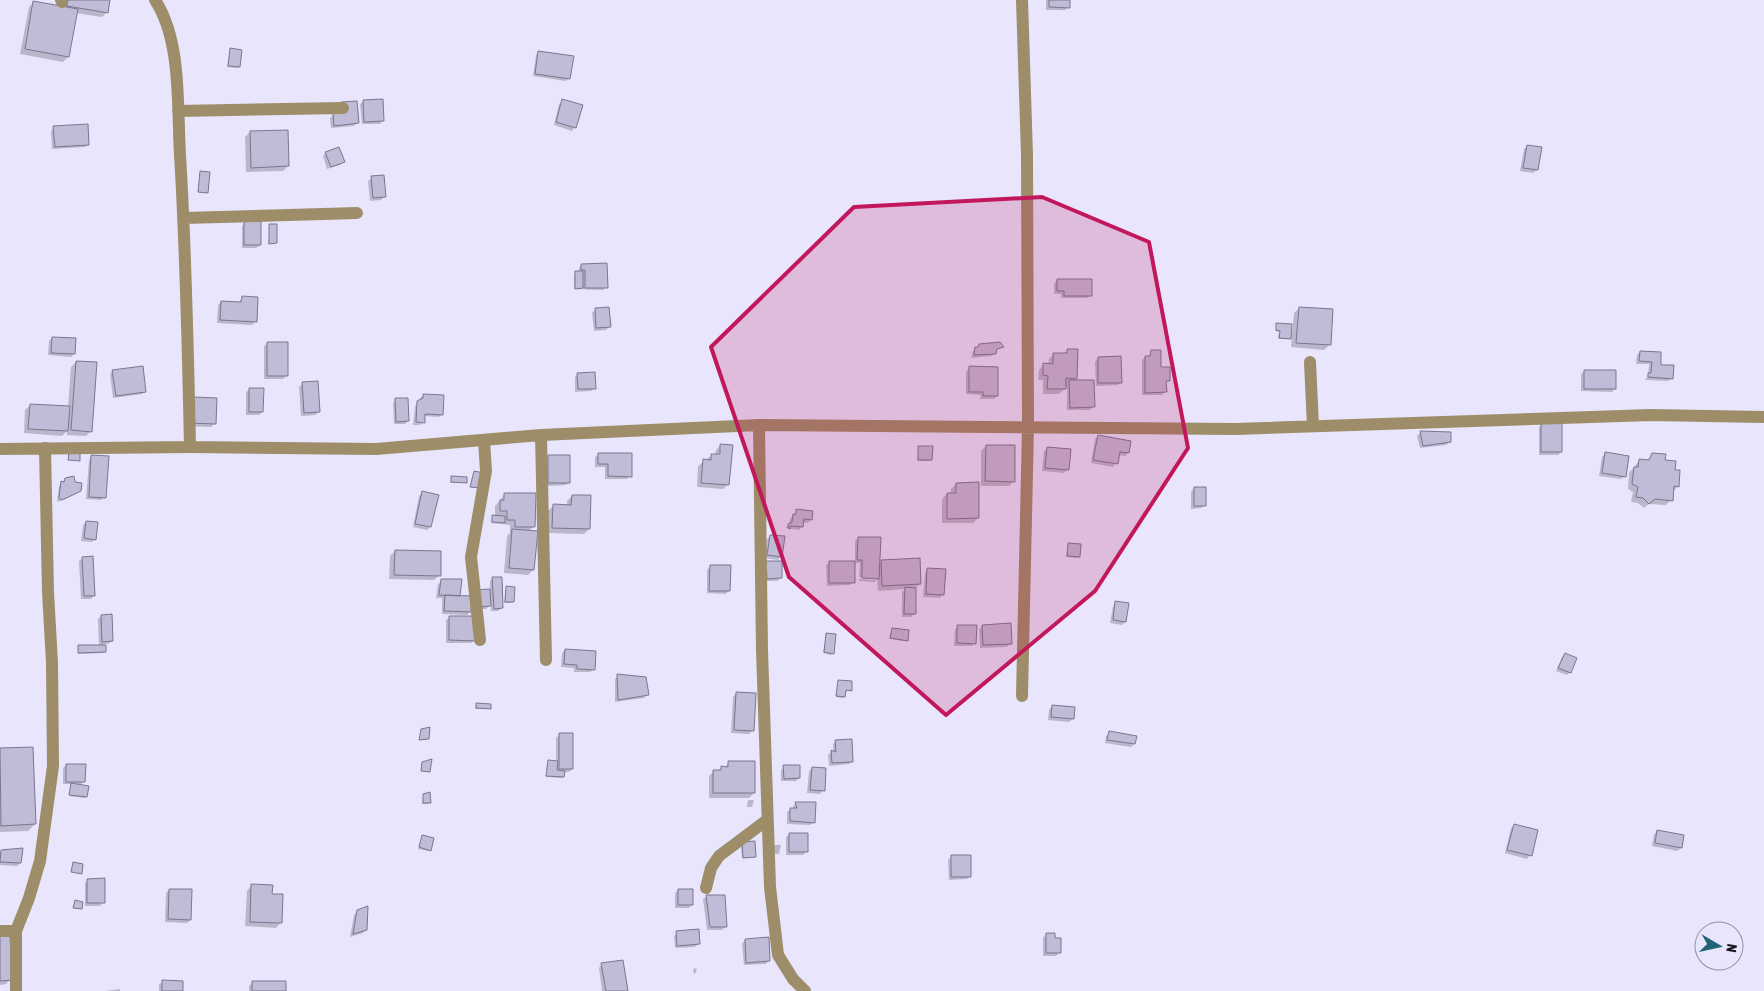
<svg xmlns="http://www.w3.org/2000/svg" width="1764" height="991" font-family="'Asap Condensed',sans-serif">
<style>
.shadow{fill:#0003}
.building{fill:#c0bcd8;stroke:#7b7690}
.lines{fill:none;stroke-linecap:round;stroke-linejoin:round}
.minor{stroke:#9d8d68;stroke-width:12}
.marked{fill:#c2185b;fill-opacity:0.2;stroke:#c2185b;stroke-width:4;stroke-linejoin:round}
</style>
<rect width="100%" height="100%" fill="#e8e5fd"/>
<path class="shadow" d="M64,0H109L107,12L102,17L76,13L68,57L63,62L20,54L29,7L34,2L63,8Z
M1046,0H1068V7L1065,10H1046Z
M231,50L239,67L237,68L227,67Z
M539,52L569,78L566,81L533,76L536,55Z
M364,101L383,120L380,124H362L360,104Z
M563,101L575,127L572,131L554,125L559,104Z
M333,115L357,123L354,126L331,128L330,118Z
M54,127L88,144L85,147L52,149L51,131Z
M250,132L288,166L283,171L246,172L245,137Z
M1527,146L1540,148L1537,170L1533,173L1520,171L1524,149Z
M326,153L343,161L340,165L327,169L323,156Z
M372,178L385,196L381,200L370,201L368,181Z
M245,222L260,245L256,248H242V226Z
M270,225L276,243L274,244H268Z
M582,265L606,287L603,290L574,289V274L579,272V268Z
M1057,280L1091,295L1087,298H1061V294H1054V284Z
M242,297L255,321L252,325L217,323L218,305L221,302L239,303Z
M1299,308L1329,345L1324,350L1291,347L1294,313Z
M596,309L609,327L606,330L594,331L592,313Z
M1277,325L1290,336H1292L1289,339H1278L1279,332L1275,331Z
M52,338L74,354L71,357L48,355L49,341Z
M268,343L287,375L283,379H264V346Z
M1002,347L996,350L992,356L971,358L973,351L976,348Z
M1068,350L1076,378L1072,382L1093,407L1090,410H1067V387L1059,394H1043V380H1038L1039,370L1044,364L1048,365L1049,359L1054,354H1064Z
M1152,351L1160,368L1168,380L1165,384V392L1162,395H1142V360L1145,357H1148Z
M1640,352L1659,366L1672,378L1668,381L1645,380L1648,375L1649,364H1636L1637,355Z
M1098,358L1121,382L1118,385L1096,386L1095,362Z
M76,362L91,431L86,436L67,435V431L62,436L24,433L25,410L30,405L68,407L71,367Z
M970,368L997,396L994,399H980L981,395L966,394V371Z
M113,371L145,391L142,394L113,398L110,374Z
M1585,371L1615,388L1612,392L1581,391V374Z
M578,374L594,388L591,391L575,392V377Z
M303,383L319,411L316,415L301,416L299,387Z
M250,389L262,412L259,415H246V392Z
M424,395L442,414L439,417L424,416L423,422L420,425H413L415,406L420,401V398Z
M396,399L408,421L405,424H394L393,403Z
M189,410L214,424L211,427L184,426Z
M1542,424L1561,452L1558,455H1539V427Z
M1420,433H1450V442L1446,445L1420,448L1417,436Z
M1098,436L1128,453L1125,456L1118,455L1116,463L1113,467L1091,463L1095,439Z
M721,445L728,484L723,489L697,487L698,466L712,455H715L716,450Z
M986,446L1014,481L1009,486H981V451Z
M919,447L931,460L930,461H917Z
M1048,448L1067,470L1064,473L1042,471L1044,451Z
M599,454L630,476L627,479H605V467H595V457Z
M1605,454L1625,476L1621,479L1599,476L1602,457Z
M1652,455L1664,461L1674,471L1678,486L1673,491L1671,500L1666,505L1649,504L1644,508L1638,503L1631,502L1633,492L1628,489L1629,473L1639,461L1647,460Z
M92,456L105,497L101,500L86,499L89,460Z
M549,456L569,482L566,485L546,486L545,460Z
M452,477L466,483H450Z
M66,479L74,483L80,491L76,494L58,502L57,501L59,486Z
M956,484L978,518L973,523H942V499L947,494H951V489Z
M1194,488L1205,505L1201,508L1191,509V492Z
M422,493L430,527L427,530L413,527L419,496Z
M505,494L534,526L528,532L533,570L528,575L504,573L507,536L510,533V525L491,523L492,517L495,516V506Z
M572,496L589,529L584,534L548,533V511L553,506H567V501Z
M797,511L811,519L808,523L802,522V526L799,530L785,528L789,525L790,519Z
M86,522L95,539L92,542L81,541L83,525Z
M770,536L781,556L778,560L765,558L767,539Z
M859,538L878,564L882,561L920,584L915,589L914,614L911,617H902V592L905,589L878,591L877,578L859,577L860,563H854L853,582L850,585L827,586L826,565L830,562H855V541Z
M1068,544L1079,556L1078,558L1066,557Z
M395,551L439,575L434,580L389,579L390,556Z
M83,558L94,595L91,599H81L79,561Z
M710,566L729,590L726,594L707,593V570Z
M764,566L781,578L777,581H764Z
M928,569L943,594L940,598L923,597L925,572Z
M493,578L502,608L498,611H491V604L486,609H473L467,615L442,614V598H436L438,584L442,581L458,597L472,598L475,591L490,590V581Z
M859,579L876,580L875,582L859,581Z
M506,588L512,602L511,603H504Z
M1116,603L1125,622L1122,625L1110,623L1113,606Z
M101,616L112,641L108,644H105L104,653L78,654L79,647L99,646L98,619Z
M450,617L475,640L471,643H446V620Z
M958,626L975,643L972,646H954L955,630Z
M982,626L1010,643L1007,647L980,648L979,629Z
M892,629L907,640L905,641L889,639Z
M827,634L833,653L831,655L823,653Z
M565,650L594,669L590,672H574V668L561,667L562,653Z
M1565,654L1570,672L1567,675L1556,671L1562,657Z
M618,676L647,694L644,698L615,702V679Z
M838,681L850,690L844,691L843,698L836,697Z
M737,693L752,731L749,734L731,733L733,697Z
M476,705L489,708L475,709Z
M1052,706L1073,719L1069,722L1048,720L1049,710Z
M1109,733L1134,744L1131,747L1105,743L1106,736Z
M560,734L572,769L569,772H563L562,778L546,777L547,763L556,762V738Z
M836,741L852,761L849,764L829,766L828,755L831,752H833V744Z
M32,748L35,824L28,831L0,832V750Z
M729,763L754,793L749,798H709V776L714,771H718L721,768H724Z
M66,765L84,781L80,786L86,797L84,798L69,796L71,784H63V768Z
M784,767L799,778L796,781H781V770Z
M812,768L823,790L820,794L807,793L809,771Z
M423,796L429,803L428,804H422Z
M748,800H754L752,807H747Z
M796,803L814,822L810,825L787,824V812L791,809H794L793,806Z
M1514,825L1530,855L1527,859L1505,853L1511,828Z
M1658,831L1681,848L1677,851L1652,846L1654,834Z
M790,834L806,852L803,855H786V837Z
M422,837L430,850L428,851L418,849Z
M741,845L755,856L742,858Z
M774,845H781L779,854H773Z
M2,851L20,863L17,866L0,865V853Z
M952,856L970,876L967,879L949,880L948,860Z
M88,880L104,902L100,906H85V883Z
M252,885L281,922L276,928L245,926L247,891Z
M169,890L190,920L187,923L165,922L166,893Z
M678,890L692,904L689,908H675V893Z
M707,896L725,927L722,930H707L703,899Z
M357,911L366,929L363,933L350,937L354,915Z
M677,933L699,943L695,947L675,948L674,936Z
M1046,934L1054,940L1060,952L1056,956H1043V938Z
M0,936L11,979L6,984L0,985Z
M745,940L769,960L766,964L744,965L742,944Z
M602,964L626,991H602L599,968Z
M694,968L697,969L695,974L693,972Z
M162,982L182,991H159V985Z
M252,983L285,991H249V986Z
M120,989V991H105Z"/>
<path class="building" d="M68,0H110L108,13L67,6Z
M1049,0H1070V8L1049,7Z
M33,1L78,9L69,57L25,49Z
M230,48L242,50L240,67L228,66Z
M538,51L574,56L570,79L535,74Z
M383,99L384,121L364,122L363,100Z
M562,99L583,105L576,128L556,122Z
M357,101L359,123L334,126L333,113L341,102Z
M88,124L89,145L55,147L53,126Z
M288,130L289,166L251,168L250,131Z
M1527,145L1542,147L1538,170L1523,168Z
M339,147L345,162L331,167L325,152Z
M200,171L210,172L208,193L198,192Z
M384,175L386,197L373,198L371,176Z
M244,221H261V245H244Z
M269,224H277V243L269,244Z
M607,263L608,288H585V270H581V264Z
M575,271H583V288L575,289Z
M1057,279H1092V296H1064V291H1057Z
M242,296L258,297L257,322L220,320L221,301L241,302Z
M609,307L611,327L596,328L595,308Z
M1299,307L1333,309L1331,345L1296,343Z
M1276,323L1292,324L1291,339L1279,338L1280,331L1276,330Z
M52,337L76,338L75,354L51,353Z
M267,342H288V376H267Z
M1000,342L1004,347L997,349L996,354L974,355L975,347H978L979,344Z
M1067,349H1078L1077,379L1066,378V389H1047L1048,376L1043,375V363L1053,364V353H1067Z
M1151,350H1161V367H1170V381H1166L1167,392L1145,393V356H1150Z
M1640,351L1661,352V365H1674L1673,379L1648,377V373H1651L1652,362L1639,361Z
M1121,356L1122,383H1098V357Z
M76,361L97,362L92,432L71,430Z
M143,366L146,392L116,396L112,370Z
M969,366L998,367V396H983V392H969Z
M1584,370H1616V389H1584Z
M595,372L596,389H578L577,373Z
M1069,380H1094L1095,407L1070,408Z
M318,381L320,412L304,413L302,382Z
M249,388H264L263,412H249Z
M423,394L444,395L443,415L425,414V423L416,422L417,401L423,398Z
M193,397L217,398L216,424L187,423Z
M395,398H408L409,421L396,422Z
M30,404L70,406L68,431L28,429Z
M1541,423H1562V452H1541Z
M1420,431L1451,432V442L1423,446Z
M1098,435L1131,441L1129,453L1120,452L1118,464L1093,460Z
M720,444L733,445L729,485L701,483L703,459L711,460V454H720Z
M986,445H1015V482L985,481Z
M918,446H933L932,460H918Z
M1047,447L1071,449L1069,470L1045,468Z
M69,452L80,453V461L68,460Z
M1605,452L1629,456L1626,477L1602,473Z
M598,453H632V477L608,476V464H598Z
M1652,453L1666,454L1665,460L1676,461L1675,470H1680L1679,487L1674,486L1673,501L1655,499L1649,504L1643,498L1636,497L1638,487L1632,484L1634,467H1638L1639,459L1649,460Z
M91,455L109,456L106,498L89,497Z
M548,455H570V483H548Z
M474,471L484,473L480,488L470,487Z
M74,476L75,482L82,483L81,491L62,500L59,498L61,481L64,482L65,478Z
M451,476L467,477V483L451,482Z
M979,482V518L947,519V493H956V483Z
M1194,487H1206V506H1194Z
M422,491L439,495L431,527L415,524Z
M504,493H536L535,527H515V520H507V511H500V500H504Z
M572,495H591L590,529L552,528L553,504L571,505Z
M796,509L813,511L812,520L804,519L803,527L790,526V529L788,528V524L792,522L793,514H796Z
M492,515L505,516V523L492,522Z
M86,521L98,522L96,540L84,538Z
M512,529L538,531L534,570L509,568Z
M770,535L785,536L782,557L767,555Z
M858,537H881L879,579L862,578V560H857Z
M1068,543L1081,544L1080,557L1067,556Z
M395,550L441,551V576L394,575Z
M93,556L95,596H84L82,557Z
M920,558L921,584L882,586L881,560Z
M766,561H782V578L767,579Z
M829,561H855V583H829Z
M710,565H731L730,591H709Z
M927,568L946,569L944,595L926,594Z
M492,577H502L503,608L494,609Z
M441,579H462L460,596L439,595Z
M506,586L515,587L514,602H505Z
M905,587L916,588V614H904Z
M490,589L491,606L475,607V590Z
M445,595L472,596L471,612L444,611Z
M1115,601L1129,603L1126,622L1113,620Z
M112,614L113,641L102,642L101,615Z
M449,616H476V641L449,640Z
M1011,623L1012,644L983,645L982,625Z
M957,625H977L976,644L957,643Z
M892,628L909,630L908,641L890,638Z
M826,633L836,634L834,654L824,652Z
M78,645H106V652L78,653Z
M565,649L596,651L595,670L577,669V665L564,664Z
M1565,653L1577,658L1571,673L1558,668Z
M617,674L646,677L649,695L618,700Z
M838,680L852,681V691L846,690L845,697L836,696Z
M736,692L756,693L754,731L734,730Z
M476,703L491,704V709L476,708Z
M1052,705L1075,707L1074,719L1051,717Z
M430,727L429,739L419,740L421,729Z
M1109,731L1137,736L1135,744L1107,740Z
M559,733H573V769H559Z
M852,739L853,762L832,763L831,750L836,752L835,740Z
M33,747L36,824L1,826L0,748Z
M432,759L430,772L421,771L422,762Z
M548,760L558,761L557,770L565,771L564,777L546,776Z
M728,761H755V793H713V770H721V766L728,767Z
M66,764H86L85,782H66Z
M783,765H800V778L784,779Z
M812,767L826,768L825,791L810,790Z
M71,783L89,786L87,797L69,795Z
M430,792L431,803H423V794Z
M795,802H816L815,823L790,821V808H797Z
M1514,824L1538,830L1532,856L1507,850Z
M1657,830L1684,835L1682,848L1655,843Z
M789,833H808V852H789Z
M422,835L434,838L431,851L419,847Z
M755,841L756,857L743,858L742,842Z
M23,848L21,863L0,862L1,850Z
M951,855H971V877H951Z
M73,862L83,864L82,874L71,872Z
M105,878V903H87V879Z
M251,884L273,885L272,894H283L282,923L250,922Z
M169,889H192L191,920L168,919Z
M678,889H693V905H678Z
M706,895H725L727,927H710Z
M75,900L83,902L82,909L73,908Z
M368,906L367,930L353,934L357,910Z
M699,929L700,944L677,946L676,931Z
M1046,933H1055V938H1061V953H1046Z
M0,935H10L12,980L0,981Z
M769,937L770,961L746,963L745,939Z
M623,960L628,991H606L601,963Z
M162,980L183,981V991H162Z
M252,981H286V991H252Z"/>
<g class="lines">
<path class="minor" d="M61,0L62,2
M155,0C182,41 177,107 180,155C186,252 188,350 190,447
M178,111L343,108
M184,218L357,213
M1310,362L1313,426
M759,425L762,650L770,887L778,955L793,979L805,991
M541,435L546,660
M0,449L190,447L376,449L541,435L759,425L1236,429L1651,415L1764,417
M480,640L471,557L486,471L484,440
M1022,696L1028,428L1027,155L1022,0
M706,888L711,868L719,856L767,820
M0,931H16
M16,991V931L29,898L40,861L53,766L52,663L48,592L45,448"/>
</g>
<path class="marked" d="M1042,197L1149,242L1188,448L1095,591L946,715L789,577L711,347L854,207Z"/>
<g transform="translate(1719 946) rotate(99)"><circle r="24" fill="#e8e5fd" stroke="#9492a4"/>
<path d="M0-4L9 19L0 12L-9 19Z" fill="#206476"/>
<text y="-8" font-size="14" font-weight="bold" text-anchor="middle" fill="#16151f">N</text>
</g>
</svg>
